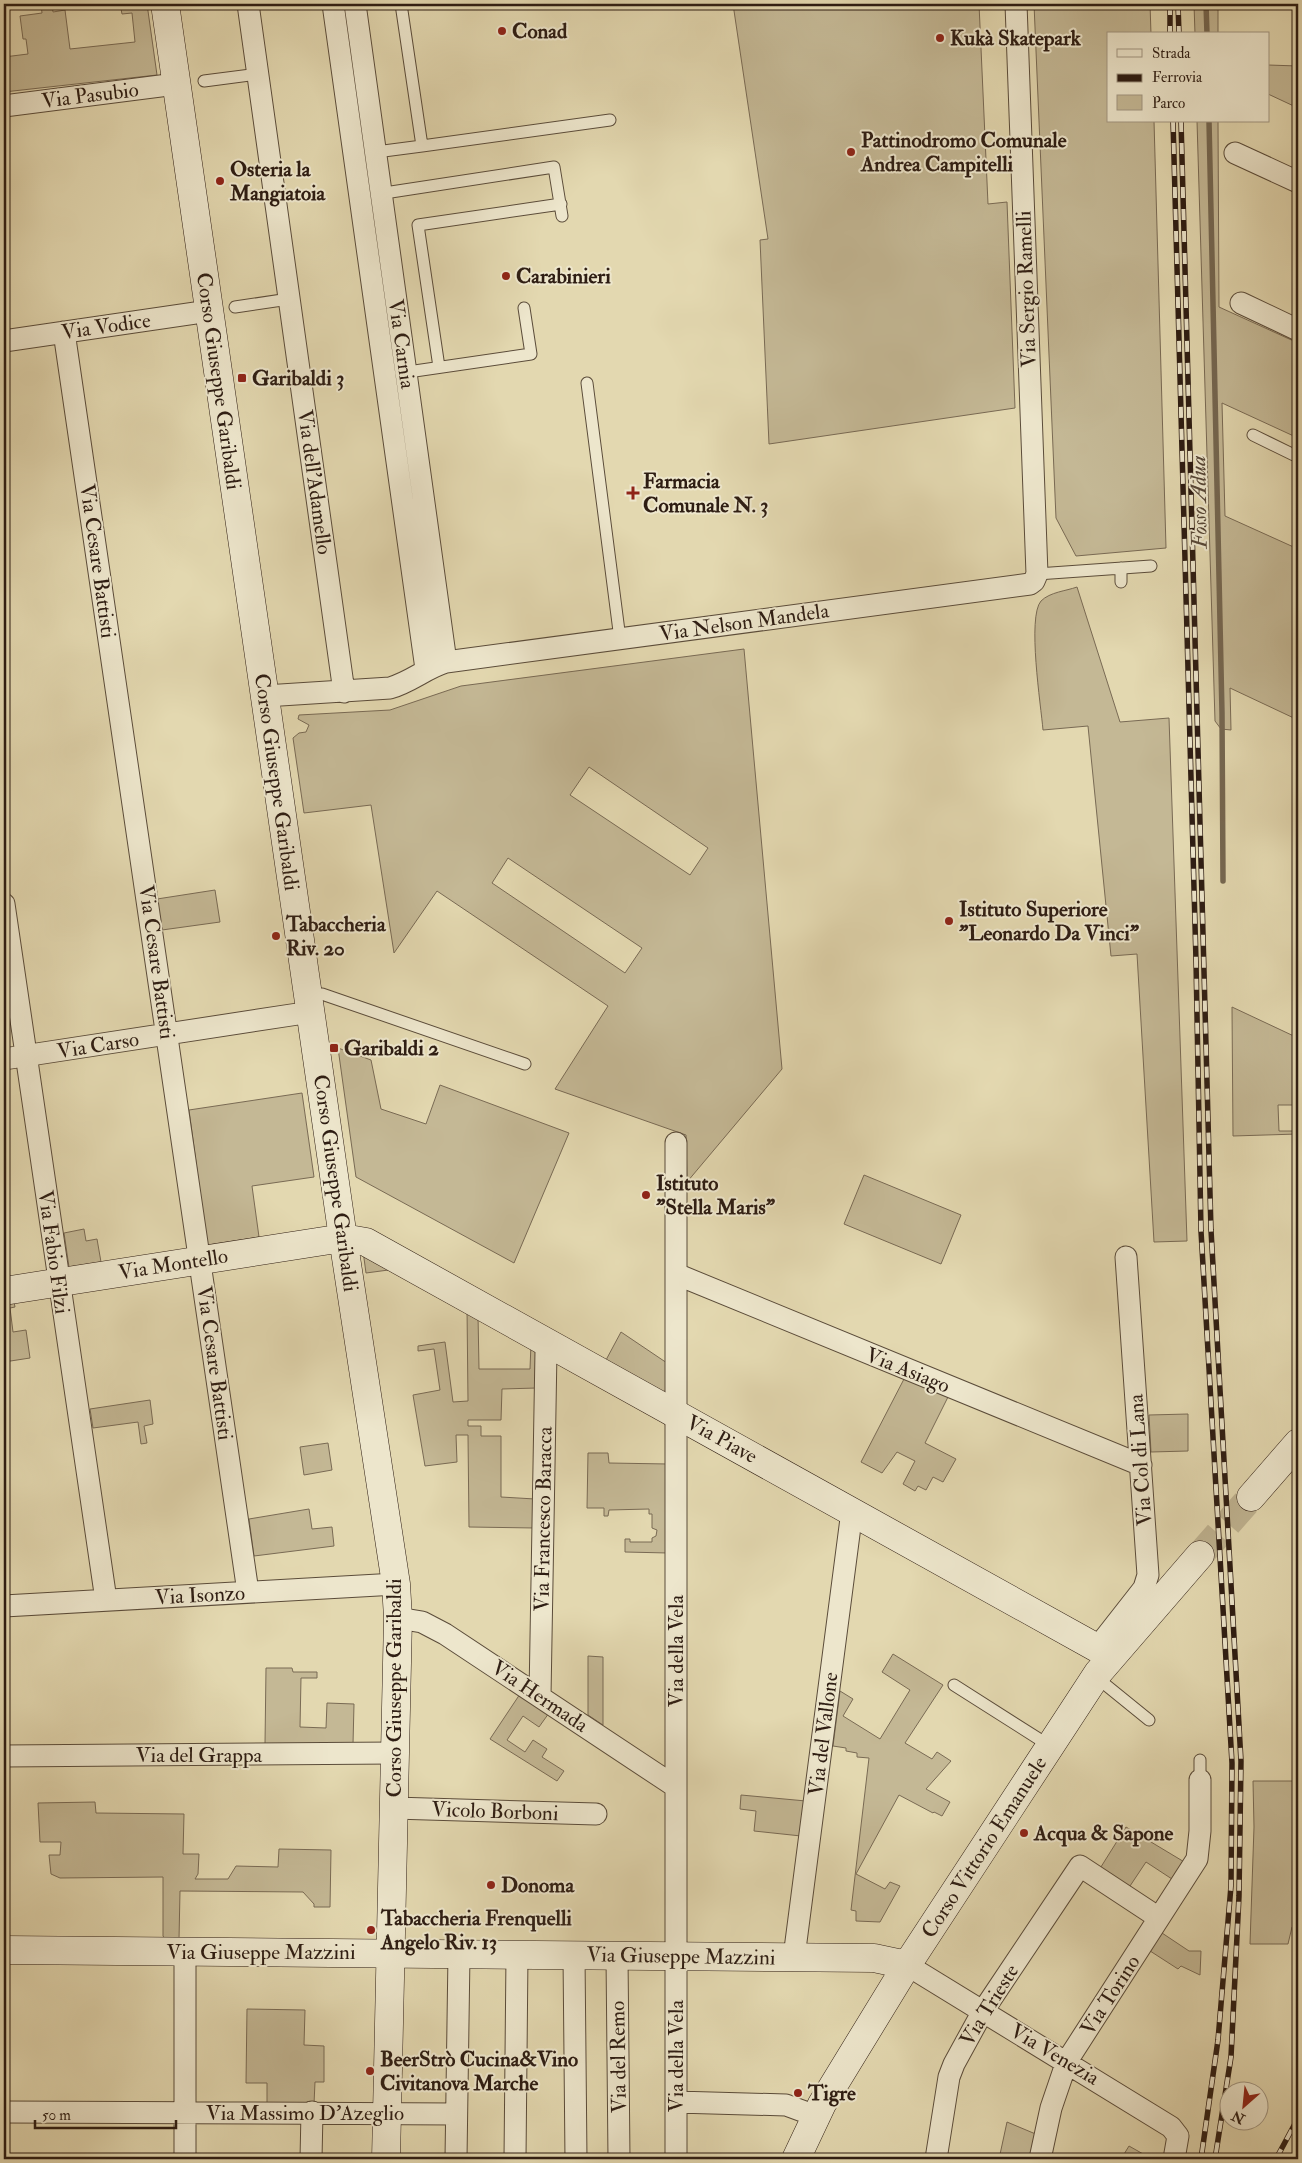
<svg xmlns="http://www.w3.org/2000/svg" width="1302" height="2163" font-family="'IM FELL Double Pica',serif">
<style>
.green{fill:#c4b895;stroke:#796a54;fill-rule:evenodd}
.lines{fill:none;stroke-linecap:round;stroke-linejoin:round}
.stream{stroke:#756751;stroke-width:5.5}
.secondary-tunnel{stroke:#bfb391;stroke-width:28;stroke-dasharray:28 14;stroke-linecap:butt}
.lane-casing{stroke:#5b4c3a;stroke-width:13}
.street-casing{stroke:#5b4c3a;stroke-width:23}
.secondary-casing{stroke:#2e1d13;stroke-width:29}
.lane{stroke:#ede6cc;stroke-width:11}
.street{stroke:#ede6cc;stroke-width:21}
.secondary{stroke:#ede6cc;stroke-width:28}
.rail-casing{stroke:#2e1d13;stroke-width:5.5}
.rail{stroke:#ede6cc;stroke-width:4;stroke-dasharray:11;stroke-linecap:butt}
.poi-dot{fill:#8f2418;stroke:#ede6cc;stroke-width:2}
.labels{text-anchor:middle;stroke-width:4;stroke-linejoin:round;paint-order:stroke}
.poi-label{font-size:21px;font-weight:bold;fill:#2e1d13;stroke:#ede6cc;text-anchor:start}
.street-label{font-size:21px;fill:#2e1d13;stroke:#ede6cc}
.water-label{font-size:22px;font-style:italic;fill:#584837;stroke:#ede6cc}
</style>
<rect width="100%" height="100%" fill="#e3d8b0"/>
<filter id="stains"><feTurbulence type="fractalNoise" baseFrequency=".004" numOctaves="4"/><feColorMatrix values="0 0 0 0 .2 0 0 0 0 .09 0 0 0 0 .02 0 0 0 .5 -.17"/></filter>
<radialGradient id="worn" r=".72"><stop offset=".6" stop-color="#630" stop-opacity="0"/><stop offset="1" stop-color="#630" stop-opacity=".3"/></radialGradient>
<path class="green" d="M41,4H52L53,12L65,10L70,49L135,42L132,13L122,14L120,4H147L157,75L4,92V57L28,54L26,39H23L20,16L42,13Z
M733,4H979L988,204L1007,202L1015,408L769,444L760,240L768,239Z
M1034,4H1150L1151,34H1108V121H1154L1166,548L1076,556L1056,518Z
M1194,4H1218V34H1195Z
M1268,65L1298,66V108L1268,94Z
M1197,121H1218L1219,307L1298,343V401L1295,410L1298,412V438L1222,403L1225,516L1298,549V622L1295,628L1298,630V720L1230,688L1231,730L1221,729L1215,721Z
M1077,587L1120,722L1169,718L1187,1241L1154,1242L1137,954L1111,956L1088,726L1043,730C1041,706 1027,617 1041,601C1050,592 1066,591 1077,587Z
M744,649L782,1069L687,1182L686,1135L555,1089L608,1006L437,891L394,953L371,805L304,813L293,738L299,733L306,732L309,725L298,719L299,715L390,710L461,686ZM589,767L708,848L690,875L570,795ZM508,858L642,948L625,973L492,883Z
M215,890L220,922L162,930L157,899Z
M1232,1007L1298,1038V1105H1278L1279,1131H1298V1134L1233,1136Z
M338,1048L371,1060L381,1109L426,1124L440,1085L569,1133L514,1263L356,1177Z
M302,1093L314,1177L252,1186L259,1237L207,1245L189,1110Z
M864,1175L961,1215L941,1264L844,1224Z
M84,1229L86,1241L97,1239L101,1262L69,1267L64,1233Z
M363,1251L396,1269L366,1273Z
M14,1302L15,1307L10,1308L13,1332L26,1330L30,1358L4,1362V1304Z
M467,1308L478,1315L479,1369H530L531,1343L537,1347V1388L502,1389L501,1420H468V1426H481V1436H501V1497L535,1499V1528L469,1527L468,1435H456L457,1462L425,1466L413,1395L440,1390L434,1349L418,1351V1346L445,1342L453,1402L468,1401Z
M621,1332L667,1363L666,1390L663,1392L606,1360Z
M904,1379L948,1397L925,1443L956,1459L943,1482L933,1477L926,1490L918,1486L915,1491L903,1484L915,1461L897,1452L882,1473L861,1462Z
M150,1400L153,1424L144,1426L147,1443L141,1444L138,1422L93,1428L90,1409Z
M1188,1414V1451L1151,1452L1149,1415Z
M328,1443L332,1470L304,1475L300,1447Z
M588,1453H608L609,1463L668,1464V1553L625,1552V1539H630V1542H652V1538L656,1536L657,1530L652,1528V1514H649V1509L609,1510L608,1516H604V1508H587Z
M309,1509L312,1529L332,1527L334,1546L254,1556L249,1519Z
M893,1654L943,1685L905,1743L932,1759L937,1752L951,1761L926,1789L950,1802L942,1816L934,1812L933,1813L899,1795L856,1874L885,1889L890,1882L900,1886L880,1922L856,1921V1911L851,1910L869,1758L857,1757V1753L846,1751V1748L833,1746L840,1691L853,1699L843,1716L880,1739L910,1690L882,1672Z
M588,1656L603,1657V1725L588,1715Z
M266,1668H292L293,1672H317V1678H301L300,1727L326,1728L327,1703L354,1704L353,1744H265Z
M520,1694L549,1713L539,1727L523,1716L507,1740L525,1752L533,1740L547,1749L542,1757L564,1771L557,1781L490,1739Z
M1253,1781H1298V1927H1292L1288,1944H1250L1254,1827Z
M741,1795L806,1801L801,1836L754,1831L756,1811L740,1809Z
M95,1802L96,1813L184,1814L183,1854H199L198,1874L195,1879H228L236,1866L278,1867L279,1849L331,1850L330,1907H314V1904L303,1892L180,1891L179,1939H165L163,1936V1877L60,1878L51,1874L49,1855H60L61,1842H40L38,1803Z
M1126,1827L1186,1863L1175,1881L1146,1862L1128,1889L1099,1870Z
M1159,1931L1189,1951H1201L1200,1975L1181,1966L1178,1969L1147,1949Z
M247,2009L305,2010L304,2045L324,2046V2082H315L314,2104H267V2083H246Z
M1007,2122L1038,2135L1033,2159H999Z
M1129,2146L1152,2159H1121Z"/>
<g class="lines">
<path class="stream" d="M1206,4L1207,34
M1209,121L1222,713L1223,881"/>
<path class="secondary-tunnel" d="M1200,1555L1251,1497"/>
<g class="lane-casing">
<path id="lane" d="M204,81L258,74
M422,146L610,120
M376,152L422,146L401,4
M378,194L554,167L562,216
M235,307L289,299
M439,367L418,225L561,204
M401,373L531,354L524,308
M587,383L620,639
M1253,435L1298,457
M1121,568V582
M1037,574L1151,566
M308,996L322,994L525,1064
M1096,1677L1149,1720
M954,1685L1050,1746
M1200,1760V1780"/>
</g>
<g class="street-casing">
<path id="street" d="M248,4L344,692
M333,4L426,669
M355,4L446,662
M4,106L176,84
M1235,153L1298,182
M1241,303L1298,330
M64,332L248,1592
M4,341L209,311
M265,696L390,688C411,682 426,668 446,662L1030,584L1034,581L1037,574L1016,4
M4,904L106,1600
M4,1059L311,1012
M676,1274L1141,1465
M4,1606L396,1584
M398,1618L422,1622L445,1634L676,1787
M1097,1648L1144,1588L1148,1575L1126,1257
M540,1696L546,1351L550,1343
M4,1756L395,1753
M394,1808L596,1814
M574,1955L576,2159
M617,1956L619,2159
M794,1957L852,1511
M907,1965L1171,2127L1178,2136L1174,2159
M676,2102L786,2105L816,2116
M4,2112L456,2114
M185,2159V1952
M311,2159L312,2112
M456,2159L459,1954
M515,2159L517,1955
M676,2159V1143
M936,2159L949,2077L954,2064L983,2011L1080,1866L1159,1918
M1040,2159L1051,2108L1067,2061L1197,1859L1200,1831V1780"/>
</g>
<g class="secondary-casing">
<path id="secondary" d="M165,4L343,1238L396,1584L398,1618L386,2159
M4,1291L343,1238L366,1242L1097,1648L1109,1652H1116
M1251,1497L1298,1443
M4,1950L874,1958L907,1965
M796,2159L822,2104L907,1965L1098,1673L1200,1555"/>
</g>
<use href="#lane" class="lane"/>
<use href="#street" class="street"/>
<use href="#secondary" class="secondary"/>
<g class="rail-casing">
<path id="rail" d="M1170,4V34
M1178,4L1179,34
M1173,121L1196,961L1201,1231L1232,1763L1231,1886L1218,2040L1201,2159
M1181,121L1211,1230L1241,1761L1239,1896L1231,2057L1215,2159
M1276,2159L1298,2118"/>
</g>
<use href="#rail" class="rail"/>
</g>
<g class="poi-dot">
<circle cx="502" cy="31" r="5"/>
<circle cx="940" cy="38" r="5"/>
<circle cx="851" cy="152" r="5"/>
<circle cx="220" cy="181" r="5"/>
<circle cx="506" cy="276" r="5"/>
<rect x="237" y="373" width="10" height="10" rx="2.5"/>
<path d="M630.5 485.5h5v5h5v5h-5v5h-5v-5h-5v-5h5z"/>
<circle cx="949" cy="921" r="5"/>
<circle cx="276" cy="936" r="5"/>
<rect x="329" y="1043" width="10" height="10" rx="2.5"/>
<circle cx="646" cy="1195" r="5"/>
<circle cx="1024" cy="1833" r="5"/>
<circle cx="491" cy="1885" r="5"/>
<circle cx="371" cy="1930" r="5"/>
<circle cx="370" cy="2071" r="5"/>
<circle cx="798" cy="2093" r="5"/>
</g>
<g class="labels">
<g class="poi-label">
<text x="512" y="38">Conad</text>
<text x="950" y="45">Kukà Skatepark</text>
<text x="861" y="147">Pattinodromo Comunale<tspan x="861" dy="24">Andrea Campitelli</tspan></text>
<text x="230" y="176">Osteria la<tspan x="230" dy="24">Mangiatoia</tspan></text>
<text x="516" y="283">Carabinieri</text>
<text x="252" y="385">Garibaldi 3</text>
<text x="643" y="488">Farmacia<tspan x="643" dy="24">Comunale N. 3</tspan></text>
<text x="959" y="916">Istituto Superiore<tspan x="959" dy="24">"Leonardo Da Vinci"</tspan></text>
<text x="286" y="931">Tabaccheria<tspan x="286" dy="24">Riv. 20</tspan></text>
<text x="344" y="1055">Garibaldi 2</text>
<text x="656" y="1190">Istituto<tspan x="656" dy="24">"Stella Maris"</tspan></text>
<text x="1034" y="1840">Acqua &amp; Sapone</text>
<text x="501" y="1892">Donoma</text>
<text x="381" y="1925">Tabaccheria Frenquelli<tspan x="381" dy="24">Angelo Riv. 13</tspan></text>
<text x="380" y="2066">BeerStrò Cucina&amp;Vino<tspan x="380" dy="24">Civitanova Marche</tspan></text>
<text x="808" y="2100">Tigre</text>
</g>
<g class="street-label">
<text transform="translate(90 95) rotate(-7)" y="7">Via Pasubio</text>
<text transform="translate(1026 289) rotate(-92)" y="7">Via Sergio Ramelli</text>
<text transform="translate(106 326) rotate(-8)" y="7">Via Vodice</text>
<text transform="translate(402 344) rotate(82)" y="7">Via Carnia</text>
<text transform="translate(219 381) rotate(82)" y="7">Corso Giuseppe Garibaldi</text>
<text transform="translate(315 482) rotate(82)" y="7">Via dell'Adamello</text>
<text transform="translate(98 561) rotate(82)" y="7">Via Cesare Battisti</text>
<text transform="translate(744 622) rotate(-8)" y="7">Via Nelson Mandela</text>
<text transform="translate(277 782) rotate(82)" y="7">Corso Giuseppe Garibaldi</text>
<text transform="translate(157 962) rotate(82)" y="7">Via Cesare Battisti</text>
<text transform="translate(98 1045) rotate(-9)" y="7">Via Carso</text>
<text transform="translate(336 1183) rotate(82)" y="7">Corso Giuseppe Garibaldi</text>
<text transform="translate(54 1252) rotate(82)" y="7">Via Fabio Filzi</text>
<text transform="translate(173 1264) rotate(-9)" y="7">Via Montello</text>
<text transform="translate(215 1363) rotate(82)" y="7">Via Cesare Battisti</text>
<text transform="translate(908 1370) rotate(22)" y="7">Via Asiago</text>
<text transform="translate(722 1439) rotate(29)" y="7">Via Piave</text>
<text transform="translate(1140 1460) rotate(-94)" y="7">Via Col di Lana</text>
<text transform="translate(543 1519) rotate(-89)" y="7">Via Francesco Baracca</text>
<text transform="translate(200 1595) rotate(-3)" y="7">Via Isonzo</text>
<text transform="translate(676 1651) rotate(-90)" y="7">Via della Vela</text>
<text transform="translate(394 1688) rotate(-90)" y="7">Corso Giuseppe Garibaldi</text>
<text transform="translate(540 1696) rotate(34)" y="7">Via Hermada</text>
<text transform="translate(823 1734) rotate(-83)" y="7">Via del Vallone</text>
<text x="199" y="1762">Via del Grappa</text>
<text transform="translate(495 1811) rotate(2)" y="7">Vicolo Borboni</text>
<text transform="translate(984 1847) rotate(-57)" y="7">Corso Vittorio Emanuele</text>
<text x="261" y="1959">Via Giuseppe Mazzini</text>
<text transform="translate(681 1956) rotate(1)" y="7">Via Giuseppe Mazzini</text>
<text transform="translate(1110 1995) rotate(-57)" y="7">Via Torino</text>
<text transform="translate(989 2005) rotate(-58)" y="7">Via Trieste</text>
<text transform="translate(1055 2054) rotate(31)" y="7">Via Venezia</text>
<text transform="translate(676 2056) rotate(-90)" y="7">Via della Vela</text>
<text transform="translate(618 2057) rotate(-91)" y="7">Via del Remo</text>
<text x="305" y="2120">Via Massimo D'Azeglio</text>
</g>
<g class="water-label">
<text transform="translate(1198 502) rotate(-91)" y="8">Fosso Adua</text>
</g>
</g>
<rect width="1302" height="2163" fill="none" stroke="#e3d8b0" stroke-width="20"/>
<rect x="5" y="5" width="1292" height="2153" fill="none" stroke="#2e1d13" stroke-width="2.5"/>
<rect x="10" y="10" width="1282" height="2143" fill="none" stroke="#2e1d13"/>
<rect x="1107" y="32" width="162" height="90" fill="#ede6cc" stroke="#a19682"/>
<rect x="1117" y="49" width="25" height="8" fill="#ede6cc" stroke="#a19682"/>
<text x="1152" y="58" font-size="15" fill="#2e1d13">Strada</text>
<rect x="1117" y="74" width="25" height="8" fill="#2e1d13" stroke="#a19682"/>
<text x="1152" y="82" font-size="15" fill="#2e1d13">Ferrovia</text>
<rect x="1117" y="95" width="25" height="15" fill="#c4b895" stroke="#a19682"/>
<text x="1152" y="108" font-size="15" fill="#2e1d13">Parco</text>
<g transform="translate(1244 2106) rotate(207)"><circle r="24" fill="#ede6cc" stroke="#a19682"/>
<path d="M0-4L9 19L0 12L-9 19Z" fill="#8f2418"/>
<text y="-8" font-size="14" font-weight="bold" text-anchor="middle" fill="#2e1d13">N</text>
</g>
<path d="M35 2120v8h141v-8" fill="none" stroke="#2e1d13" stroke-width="2.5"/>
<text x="42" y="2120" font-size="15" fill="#2e1d13" stroke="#ede6cc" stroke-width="4" paint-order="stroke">50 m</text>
<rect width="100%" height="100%" filter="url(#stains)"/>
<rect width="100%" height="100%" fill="url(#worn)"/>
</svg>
